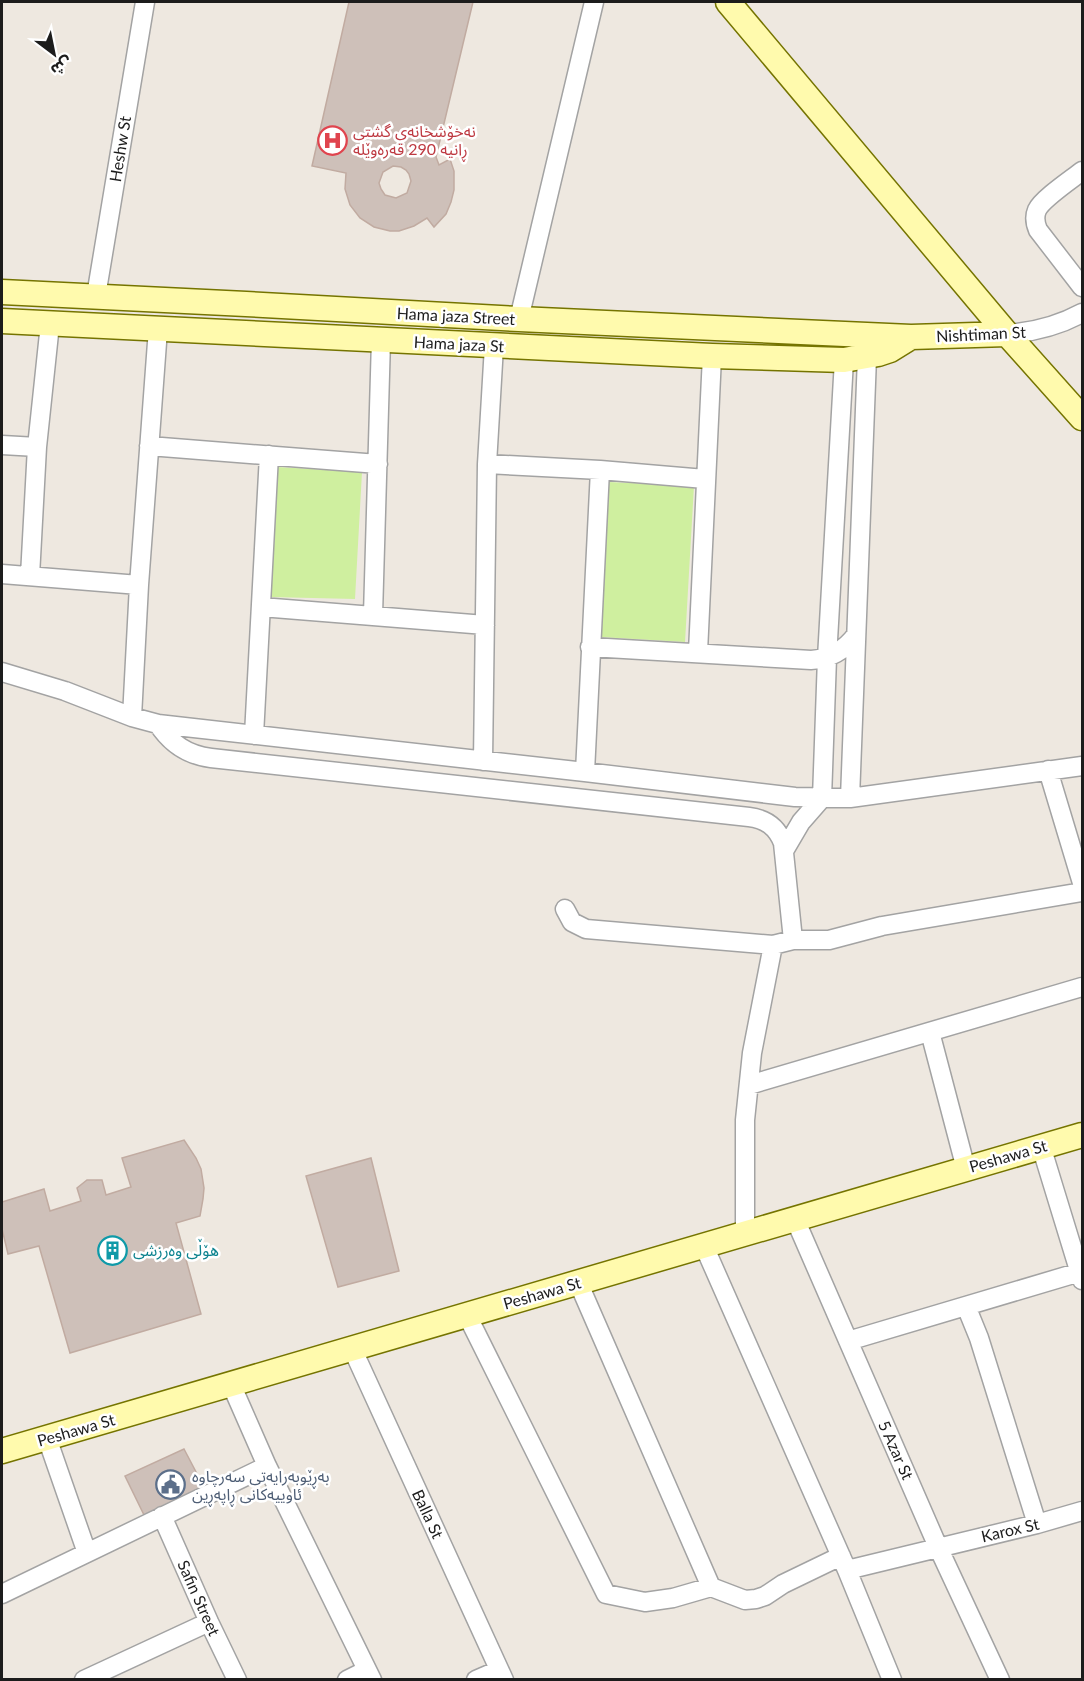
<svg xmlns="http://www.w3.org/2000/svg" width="1084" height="1681" viewBox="0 0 1084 1681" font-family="Lato,'Noto Sans Arabic',sans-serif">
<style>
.grass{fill:#cfef9f}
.building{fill:#cec0b9;stroke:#c1aba1;stroke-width:1.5;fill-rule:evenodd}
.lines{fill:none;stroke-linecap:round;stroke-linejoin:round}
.street-casing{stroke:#a3a3a3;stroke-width:21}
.secondary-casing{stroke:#757400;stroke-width:27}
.street{stroke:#fff;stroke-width:18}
.secondary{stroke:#fffaad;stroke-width:24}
.labels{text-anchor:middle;stroke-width:5;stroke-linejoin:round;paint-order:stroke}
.health-label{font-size:16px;fill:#be3a42;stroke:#fff;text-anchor:start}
.street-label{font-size:16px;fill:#1c1c1c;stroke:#fff}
.culture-label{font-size:16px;fill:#0d838f;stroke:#fff;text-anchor:start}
.service-label{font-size:16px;fill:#4e5e75;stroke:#fff;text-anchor:start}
</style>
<rect width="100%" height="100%" fill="#eee8e0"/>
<!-- grass -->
<path class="grass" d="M277,467L362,472L355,599L270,597Z
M608,482L694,486L685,642L600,637Z"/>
<!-- building -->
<path class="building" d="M349,2H473L436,157L439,165L450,159L454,171V190L451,202L446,214L434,227L427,218L414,226L399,231H390L374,227L360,218L350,205L345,189L346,173L312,166ZM393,166L401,167L406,170L409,174L411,181L407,193L396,198L385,195L381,189L379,183L383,172Z
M184,1140L196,1158L201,1169L204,1188L203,1199L200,1216L176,1223L201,1314L70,1353L39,1246L8,1254L2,1229V1202L44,1189L50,1211L81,1201L77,1188L87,1180H102L106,1195L131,1187L122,1158Z
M371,1158L399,1271L338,1287L306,1176Z
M184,1449L206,1491L146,1519L125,1476Z"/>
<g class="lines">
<defs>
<path id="street" d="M1082,171C1072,179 1042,199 1037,210C1034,217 1035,223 1038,230L1082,287
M96,296L145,2
M519,319L594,2
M1007,334C1035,332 1058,326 1082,313
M2,445L37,447
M149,446L378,464
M487,464L600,470L705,479
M2,574L139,585
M30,576L37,447L50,324
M261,607L485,625
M373,615L381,340
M590,647L811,660C830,659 844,651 856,635
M698,652L712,356
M2,672L65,691L132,717L158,724L585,772L795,797L850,798L1082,766
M132,717L139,585L158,329
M158,724C171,744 187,755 211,758L749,817C766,819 777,827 783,843L793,940
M254,735L269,455
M483,761L487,464L494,346
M1048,770L1082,883
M585,772L600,470
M850,798L867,357
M784,851L801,822L822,798L827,658L844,360
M565,909L572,922L586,929L773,945L793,940H829L882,926L1082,892
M930,1032L966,1169
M749,1085L1082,987
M1041,1146L1082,1280
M795,1219L938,1547L1000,1680
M745,1233V1120L752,1053L773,945
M704,1246L847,1570L892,1680
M578,1282L711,1587
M966,1306L979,1338L1037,1524
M467,1315L606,1594L645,1602L673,1598L711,1587L745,1600L756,1599L765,1596L783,1584L841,1556
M848,1341L1080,1272
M352,1348L504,1680
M231,1384L267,1466L372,1680
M47,1438L87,1553
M162,1516L209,1622L237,1680
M847,1570L1037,1524L1082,1511
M2,1594L267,1466
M84,1680L209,1622
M347,1680L367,1670
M476,1680L499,1670"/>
<path id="secondary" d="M728,2L1007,334L1082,418
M2,292L246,304L519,319L911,337L1007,334
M2,321L712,356L844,360L878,354L890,350L911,337
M2,1451L1082,1135"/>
</defs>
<!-- street casing -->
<use href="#street" class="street-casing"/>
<!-- secondary casing -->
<use href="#secondary" class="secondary-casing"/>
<!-- street -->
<use href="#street" class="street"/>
<!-- secondary -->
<use href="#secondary" class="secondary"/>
</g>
<!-- icons -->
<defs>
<symbol id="hospital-ring" viewBox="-11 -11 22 22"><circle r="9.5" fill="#fff" stroke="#e0444e" stroke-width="1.5"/><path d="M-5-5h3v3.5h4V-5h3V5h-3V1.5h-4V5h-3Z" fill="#e0444e"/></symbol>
<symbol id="building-ring" viewBox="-11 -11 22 22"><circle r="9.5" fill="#fff" stroke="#0f9aa8" stroke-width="1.5"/><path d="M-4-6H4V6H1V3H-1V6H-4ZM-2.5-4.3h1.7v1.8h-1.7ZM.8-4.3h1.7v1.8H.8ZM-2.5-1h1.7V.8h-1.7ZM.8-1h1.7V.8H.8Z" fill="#0f9aa8"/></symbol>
<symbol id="civic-ring" viewBox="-11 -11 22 22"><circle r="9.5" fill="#fff" stroke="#5c6f8a" stroke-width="1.5"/><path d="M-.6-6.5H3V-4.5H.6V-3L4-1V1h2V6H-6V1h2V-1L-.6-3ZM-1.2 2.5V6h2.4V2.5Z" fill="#5c6f8a"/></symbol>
</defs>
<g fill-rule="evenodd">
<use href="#hospital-ring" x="316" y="124" width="33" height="33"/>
<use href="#building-ring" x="96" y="1234" width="33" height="33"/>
<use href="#civic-ring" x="154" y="1468" width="33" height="33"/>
</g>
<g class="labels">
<!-- health labels -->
<g class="health-label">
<text x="353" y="137">نەخۆشخانەی گشتی<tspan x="353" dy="18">ڕانیە 290 قەرەوێلە</tspan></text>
</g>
<!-- street labels -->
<g class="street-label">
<text transform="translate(120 149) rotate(-81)" y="6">Heshw St</text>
<text transform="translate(456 316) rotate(3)" y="6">Hama jaza Street</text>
<text transform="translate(981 334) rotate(-3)" y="6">Nishtiman St</text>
<text transform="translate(459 344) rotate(3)" y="6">Hama jaza St</text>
<text transform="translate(1008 1156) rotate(-16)" y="6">Peshawa St</text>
<text transform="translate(542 1293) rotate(-16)" y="6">Peshawa St</text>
<text transform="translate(76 1430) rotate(-16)" y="6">Peshawa St</text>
<text transform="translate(896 1450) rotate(66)" y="6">5 Azar St</text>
<text transform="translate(428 1514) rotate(65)" y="6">Balla St</text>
<text transform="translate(1010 1530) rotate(-13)" y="6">Karox St</text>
<text transform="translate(199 1598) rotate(66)" y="6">Safin Street</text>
</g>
<!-- culture labels -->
<g class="culture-label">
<text x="133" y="1256">هۆڵی وەرزشی</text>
</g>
<!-- service labels -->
<g class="service-label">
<text x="192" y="1482">بەڕێوبەرایەتی سەرچاوە<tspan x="192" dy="18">ئاوییەکانی ڕاپەڕین</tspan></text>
</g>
</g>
<!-- border -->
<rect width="1084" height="1681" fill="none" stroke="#1c1c1c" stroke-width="6"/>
<!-- north arrow -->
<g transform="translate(54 54) rotate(148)" stroke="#ffffff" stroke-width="4.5" paint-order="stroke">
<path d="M0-4.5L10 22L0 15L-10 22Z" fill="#1c1c1c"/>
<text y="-9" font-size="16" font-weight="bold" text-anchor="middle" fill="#1c1c1c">ش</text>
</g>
</svg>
